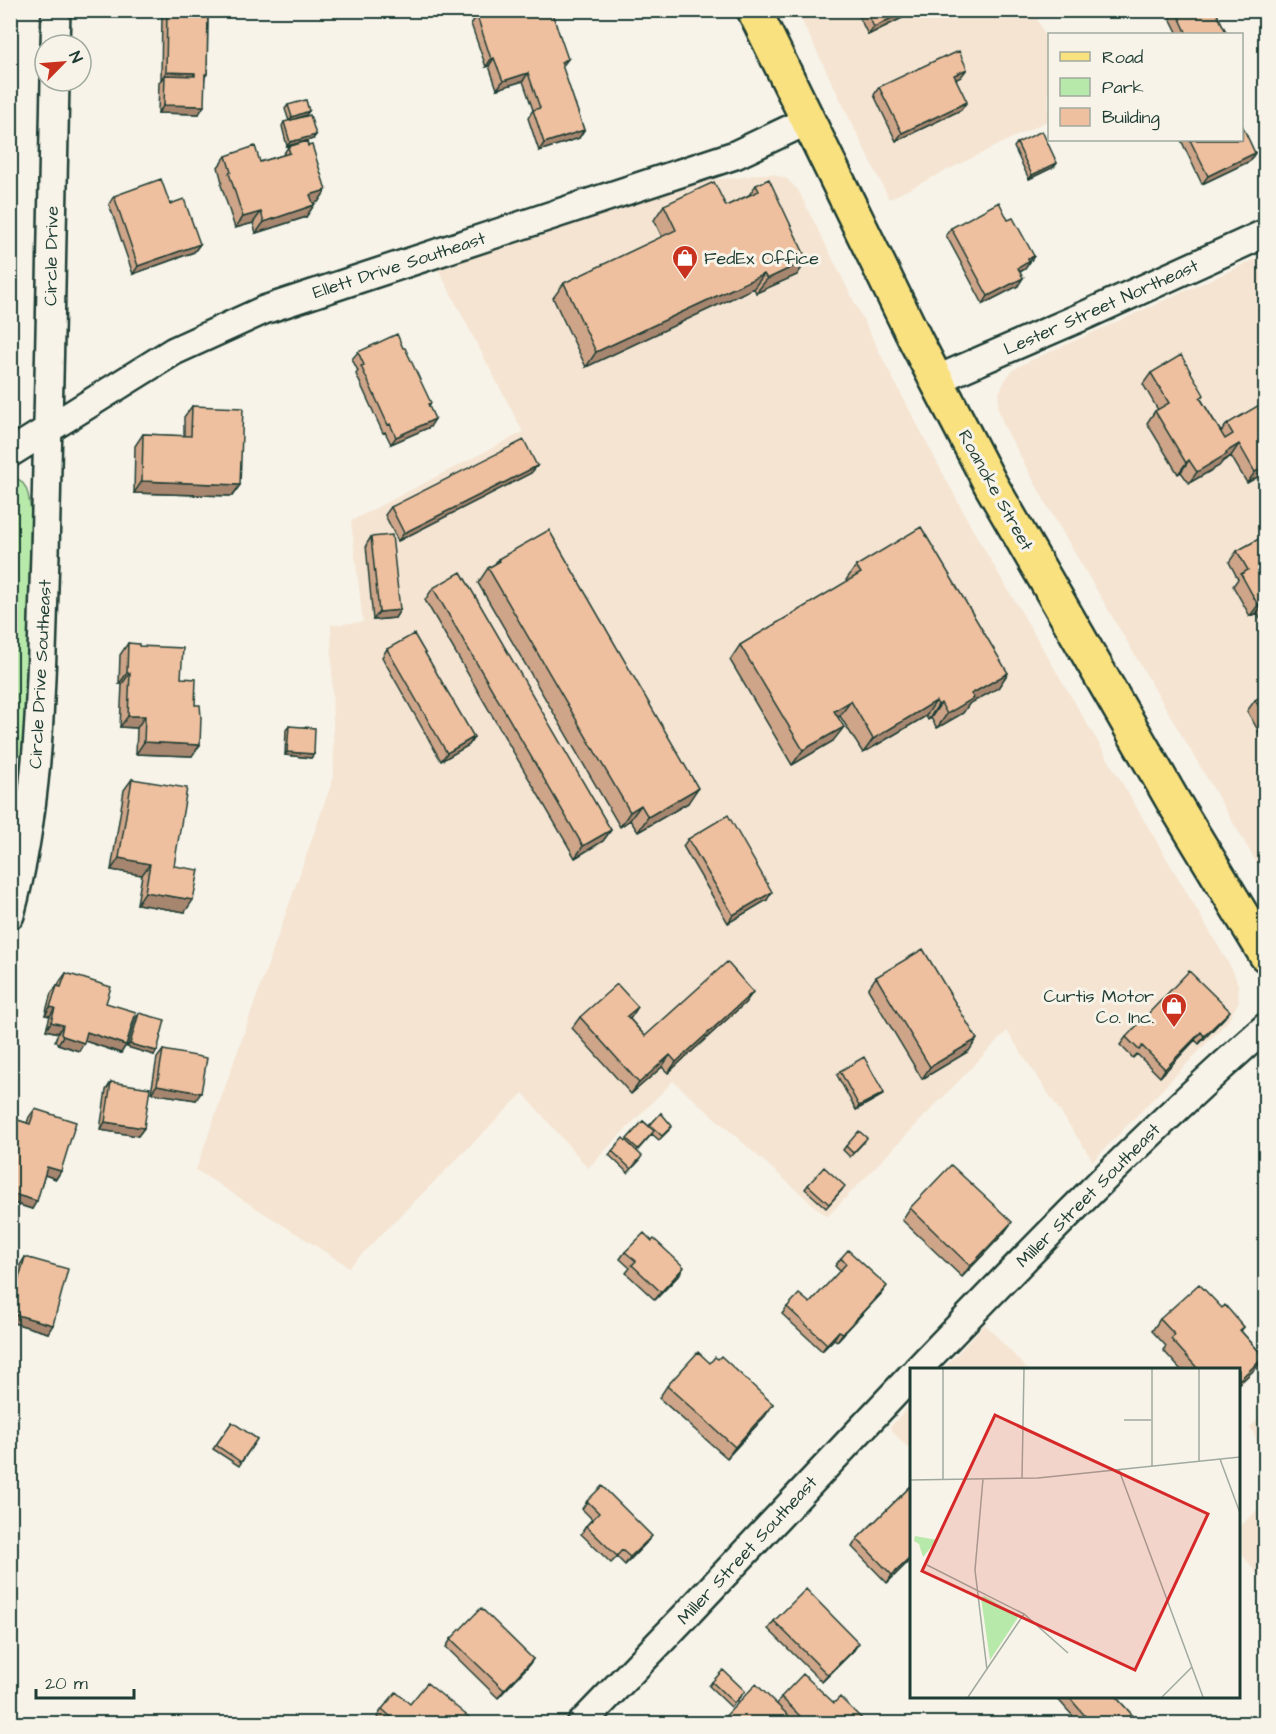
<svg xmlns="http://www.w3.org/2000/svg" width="1276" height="1734" viewBox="0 0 1276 1734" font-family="'Architects Daughter',sans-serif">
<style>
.built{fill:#f5e4d2}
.green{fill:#b7eaaa;stroke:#6b946f;stroke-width:1.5}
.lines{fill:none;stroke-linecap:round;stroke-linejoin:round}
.minor-casing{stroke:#1f3d34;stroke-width:32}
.primary-casing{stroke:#1f3d34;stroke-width:38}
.minor{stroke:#f7f3e8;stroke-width:27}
.primary{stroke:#fae180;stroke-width:33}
.wall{fill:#cea589;stroke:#1f3d34;stroke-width:1.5}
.shaded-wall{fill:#a7866f;stroke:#1f3d34;stroke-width:1.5}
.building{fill:#efc09f;stroke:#1f3d34;stroke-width:1.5}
.labels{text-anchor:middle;stroke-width:6;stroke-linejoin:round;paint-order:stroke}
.street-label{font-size:18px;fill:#1f3d34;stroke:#f7f3e8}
.poi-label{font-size:18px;fill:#1f3d34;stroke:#f7f3e8;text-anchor:start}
.inset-road{fill:none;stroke:#a1aaa0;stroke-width:1.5}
.view{fill:#d62828;fill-opacity:0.15;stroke:#d62828;stroke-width:3}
.inset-edge{fill:none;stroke:#1f3d34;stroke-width:3}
</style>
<rect width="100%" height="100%" fill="#f7f3e8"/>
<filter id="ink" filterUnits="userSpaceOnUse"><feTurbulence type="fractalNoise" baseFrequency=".0167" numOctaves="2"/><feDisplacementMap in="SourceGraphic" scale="12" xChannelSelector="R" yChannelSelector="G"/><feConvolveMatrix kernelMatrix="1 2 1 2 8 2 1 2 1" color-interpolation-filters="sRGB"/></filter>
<g filter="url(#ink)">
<!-- built -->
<path class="built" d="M797,11H1034L1049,46V120L889,199Z
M759,174H773L787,179L798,190L891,375L974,532L1233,971L1238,984L1239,1001L1228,1021L1093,1161L1007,1031L827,1217L673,1081L588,1168L523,1093L349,1267L196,1170L334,776L331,625L363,622L351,521L523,432L437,267L704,180L737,178Z
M1265,255V877L1049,509L1003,424L998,408L999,393L1005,380L1013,370L1023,364Z
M985,1324L1027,1369H943Z
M911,1404V1451L893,1432L890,1427Z
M1265,1412V1455L1250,1427Z
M1265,1503V1584L1238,1549L1239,1527Z"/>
<!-- green -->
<path class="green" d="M11,476C28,480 29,497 31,513L25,749L23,772L11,787Z"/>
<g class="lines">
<defs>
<path id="minor" d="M55,45L56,11
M936,380L1088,314L1266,233
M10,453L174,351L264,310L735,155L807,121
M10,915C42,797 41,675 45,554C49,396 52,239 55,81
M917,1370C1030,1252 1143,1135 1266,1027
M581,1724L689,1612L912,1375"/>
<path id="primary" d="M754,10L916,341L991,485L1173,801L1266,955"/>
</defs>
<!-- minor casing -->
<use href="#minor" class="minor-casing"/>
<!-- primary casing -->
<use href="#primary" class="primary-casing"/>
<!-- minor -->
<use href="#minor" class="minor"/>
<!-- primary -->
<use href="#primary" class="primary"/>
</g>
<!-- wall -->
<path class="wall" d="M165,10H208L207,74L205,77L199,114L158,113L159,82L161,80L162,15Z
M856,10H918L868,35Z
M1166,10H1215L1227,34H1178Z
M477,16L562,67L584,130L579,138L539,151L528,118L533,110L523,81L497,89L489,66L486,67L471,24Z
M961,77L956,79L961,110L896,141L874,95L879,87Z
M288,105L306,115L289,121L285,109Z
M284,122L313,139L287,146L282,126Z
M1181,140H1242L1250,161L1202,184Z
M1017,143L1057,163L1054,167L1029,179L1014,147Z
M288,147L326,190L318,202L313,203L314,205L306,217L256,233L253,223L235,228L221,185L222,182L218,167L226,156L260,162L283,155Z
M756,185L807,260L797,275L756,293L754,288L586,367L553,298L564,283L662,237L654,220L664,205L726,206L749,195Z
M114,196L170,204L200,244L194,252L133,274L109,204Z
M951,228L1034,256L1025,269L1020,272L1018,286L983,304L946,235Z
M358,352L431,403L429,406L430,427L391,444L385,432L383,433L356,374L358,371L352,359Z
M1151,373L1201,399L1221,432L1227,424L1266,472L1247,483L1231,456L1223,461L1219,466L1189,483L1181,472L1178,474L1147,423L1155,411L1158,410L1143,384Z
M192,406L240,485L232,496L134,493L135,446L143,434L184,436V417Z
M537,466L531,473L398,541L385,515L391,507Z
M1266,535V627L1257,613L1250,616L1233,586L1238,579L1229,562L1237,551Z
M371,537L400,610L395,618L373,620L366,545Z
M498,559L688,803L638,832L630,820L620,827L478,583L488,568L495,564Z
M856,566L1008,673L998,688L969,704L963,713L937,728L931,718L928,720L926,716L863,753L840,716L838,717L833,741L792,765L730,660L740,645L847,582L846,580Z
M433,588L611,830L603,841L575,858L425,600Z
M128,643L139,646L181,678L195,705L192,756L136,754L137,728L120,727L122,684H119L120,655Z
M387,649L474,737L469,745L441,761L382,657Z
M1266,694V744L1247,711L1255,700Z
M289,726L314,754L311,758L285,755L286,730Z
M132,779L174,866L185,912L137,904L142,875L111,870L124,790Z
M688,839L767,900L728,923L683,846Z
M66,973L106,1003L126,1045L121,1053L85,1041L79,1051L58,1044L55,1041L58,1033L46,1030L50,1016L45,1015L51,993L57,986H58L60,981Z
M876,977L969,1051L922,1079L868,989Z
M753,992L745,1003L668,1073L662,1067L631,1094L572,1028L580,1017L630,1019L645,1036Z
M139,1013L154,1055L127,1047L136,1017Z
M1224,1018L1199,1044L1195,1040L1160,1077L1137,1054L1133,1058L1120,1045L1126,1037Z
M163,1050L196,1100L151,1093L157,1058Z
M840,1071L881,1096L856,1110L837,1075Z
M111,1082L144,1128L138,1136L100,1130L106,1090Z
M35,1109L61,1171L56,1179L45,1175L32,1209L10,1202V1125L15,1119L27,1123L29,1117Z
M661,1113L669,1130L659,1140L652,1134L637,1151L640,1160L628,1173L609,1155L612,1151L626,1141L643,1121L649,1126Z
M864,1142L850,1157L843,1150L846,1146Z
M808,1185L842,1190L826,1208L805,1189Z
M910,1208L1004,1233L962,1277L902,1220Z
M625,1252L679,1275L655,1300L626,1273L630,1268L620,1259Z
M25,1257L48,1333L10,1322V1298L20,1265Z
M841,1258L881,1294L837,1341L834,1339L822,1351L782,1314L787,1307L810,1303L840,1271L835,1266Z
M1222,1308L1244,1327L1241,1331L1264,1357L1256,1368L1239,1384V1370H1181L1163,1350L1166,1346L1152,1331L1160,1319Z
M710,1363L773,1404L765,1416L727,1458L659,1398L667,1386Z
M232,1422L257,1439L239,1466L213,1449Z
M912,1485V1558L887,1583L852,1547L857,1539Z
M587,1501L646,1543L625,1565L617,1557L611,1563L581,1534L586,1526L592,1519L582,1509Z
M774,1621L854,1650L822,1682L768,1629Z
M451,1639L533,1659L528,1666L498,1698L446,1647Z
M712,1682L742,1695L731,1707L709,1686Z
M1055,1696H1115L1136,1719L1133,1724H1080Z
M781,1697L834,1703L867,1724H795L792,1721L790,1724L777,1704Z
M410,1704L470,1718L467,1724H384L377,1717L382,1709Z"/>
<!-- shaded-wall -->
<path class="shaded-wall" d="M413,10H422L421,12L406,15L408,11Z
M907,10H918L868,35L874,27Z
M494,58L489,66L486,67L491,59Z
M568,59L562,67L561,62Z
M967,69L961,77L949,83L954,75Z
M166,72L195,73L189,81L165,75L161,80Z
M528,73L523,81L497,89L503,81Z
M967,102L961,110L896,141L902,133Z
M164,105L204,106L199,114L158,113Z
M309,111L306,115L289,121L292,117Z
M584,130L579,138L539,151L544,143Z
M316,135L313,139L287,146L290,142Z
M1255,153L1250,161L1202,184L1208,176Z
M1057,163L1054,167L1029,179L1032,175Z
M326,190L318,202L302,207L310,195Z
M314,205L306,217L256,233L264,222Z
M261,212L253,223L235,228L243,217Z
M200,244L194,252L133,274L138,266Z
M1034,256L1025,269L1012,276L1018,268L1028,259Z
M807,260L797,275L756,293L767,279Z
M764,274L754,288L586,367L596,352Z
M1023,278L1018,286L983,304L988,296Z
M435,419L430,427L391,444L396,437Z
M1239,444L1231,456L1223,461L1219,466L1189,483L1197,472L1226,452Z
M1189,460L1181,472L1178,474L1186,463Z
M537,466L531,473L398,541L404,533Z
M1266,466V472L1247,483L1255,472Z
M142,481L240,485L232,496L134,493Z
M1265,601L1257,613L1250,616L1258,605Z
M400,610L395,618L373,620L379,612Z
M127,673H130L122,684H119Z
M1008,673L998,688L969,704L963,713L937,728L947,714L971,694Z
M851,701L840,716L824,726L834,711Z
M936,701L926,716L863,753L873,739Z
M941,703L931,718L928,720L938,705Z
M128,716H145L137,728L120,727Z
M844,727L833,741L792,765L803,750Z
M474,737L469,745L441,761L447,753Z
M144,742L200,745L192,756L136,754Z
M287,752L314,754L311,758L285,755Z
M698,788L688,803L638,832L648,817Z
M641,805L630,820L620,827L630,812Z
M611,830L603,841L575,858L583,846Z
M119,858L150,864L142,875L111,870Z
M145,892L193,900L185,912L137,904Z
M772,892L767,900L728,923L733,915Z
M753,992L745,1003L668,1073L676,1062Z
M50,1007L55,1008L50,1016L45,1015Z
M638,1007L630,1019L627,1016Z
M1230,1011L1224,1018L1199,1044L1204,1036Z
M51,1022L63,1025L58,1033L46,1030Z
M87,1032L126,1045L121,1053L82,1040Z
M1201,1032L1195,1040L1160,1077L1165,1069Z
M63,1036L84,1043L79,1051L58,1044Z
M977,1039L969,1051L922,1079L930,1067Z
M130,1044L157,1051L154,1055L127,1047Z
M670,1055L662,1067L631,1094L639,1083Z
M157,1085L201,1093L196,1100L151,1093Z
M884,1093L881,1096L856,1110L859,1106Z
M105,1122L144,1128L138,1136L100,1130Z
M47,1167L61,1171L56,1179L42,1174Z
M10,1193L37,1201L32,1209L10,1202Z
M1012,1222L1004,1233L962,1277L970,1266Z
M684,1267L679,1275L655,1300L661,1292Z
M887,1286L881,1294L837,1341L843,1333Z
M10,1313L53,1325L48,1333L10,1322Z
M839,1331L834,1339L822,1351L827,1344Z
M1264,1357L1256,1368L1239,1384V1380Z
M773,1404L765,1416L727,1458L735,1447Z
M652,1536L646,1543L625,1565L630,1557Z
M912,1556V1558L887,1583L892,1575Z
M859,1643L854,1650L822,1682L828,1675Z
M533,1659L528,1666L498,1698L504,1690Z"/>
<!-- building -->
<path class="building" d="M167,10H208L207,74H205L204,106L164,105L165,75L195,76V73L166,72Z
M493,10H551L568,59L561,62L584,130L544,143L533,110L540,108L528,73L503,81L494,58L491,59L477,16Z
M866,10H907L874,27Z
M1176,10H1215L1227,34H1187Z
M959,51L967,69L954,75L967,102L902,133L879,87L945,56L946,57Z
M306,100L309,111L292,117L288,105Z
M310,115L316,135L290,142L284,122Z
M1242,125L1255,153L1208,176L1190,140H1242Z
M1042,131L1057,163L1032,175L1017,143Z
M307,141L308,146L312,145L326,190L310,195L314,205L264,222L261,212L243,217L229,173L231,172L226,156L255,146L260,162L290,153L288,147Z
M161,179L170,204L184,199L200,244L138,266L114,196Z
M769,179L807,260L767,279L764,274L596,352L564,283L676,230L664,205L714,182L726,206L759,191L756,185Z
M999,202L1008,220L1013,218L1034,256L1028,259L1030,261L1018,268L1023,278L988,296L951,228Z
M397,334L403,348H405L431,403L428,404L435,419L396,437L390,424L388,425L361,366L364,365L358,352Z
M1181,355L1204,395L1200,398L1225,439L1233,434L1227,424L1266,401V466L1255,472L1239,444L1226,452L1227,454L1197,472L1189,460L1186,463L1155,411L1169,403L1151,373Z
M192,406L243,408L240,485L142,481L143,434L191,436Z
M524,440L537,466L404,533L391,507Z
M921,527L1008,673L971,694L974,698L947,714L941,703L938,705L936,701L873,739L851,701L834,711L844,727L803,750L740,645L861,573L856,566Z
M549,530L698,788L648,817L641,805L630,812L488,568L500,561L498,559Z
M392,535L400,610L379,612L371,537Z
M1266,535V602L1258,605L1241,574L1248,570L1237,551Z
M461,572L611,830L583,846L433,588Z
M414,634L474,737L447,753L387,649Z
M128,643L139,644V646L183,648L181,678L196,679L195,705H200L201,717L200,745L144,742L145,716H128L130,673H127Z
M1266,694V718L1255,700Z
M289,726L315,728L314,754L287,752Z
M132,779L187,788L174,866L199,870L193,900L145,892L150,864L119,858Z
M728,815L772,892L733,915L688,839Z
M923,949L977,1039L930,1067L876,977Z
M727,962L753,992L676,1062L670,1055L639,1083L580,1017L617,984L638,1007L627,1016L645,1036Z
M1189,971L1230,1011L1204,1036L1201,1032L1165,1069L1142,1046L1139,1050L1126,1037Z
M66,973L111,987L106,1003L136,1012L126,1045L87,1032L84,1043L63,1036L61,1034L63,1025L51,1022L55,1008L50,1007L57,986L61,987Z
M139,1013L165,1020L157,1051L130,1044Z
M163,1050L207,1058L201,1093L157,1085Z
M864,1057L884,1093L859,1106L840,1071Z
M111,1082L150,1088L144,1128L105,1122Z
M35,1109L76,1122L61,1171L47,1167L37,1201L10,1193V1133L15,1119L30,1124Z
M661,1113L672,1126L662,1136L650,1125Z
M643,1121L654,1131L638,1149L627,1139Z
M859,1131L867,1138L853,1153L846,1146Z
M623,1138L642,1156L631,1169L612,1151Z
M951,1165L1012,1222L970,1266L910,1208Z
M824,1167L845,1186L829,1204L808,1185Z
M644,1233L652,1241L654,1239L684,1267L661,1292L632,1265L636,1261L625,1252Z
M848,1250L887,1286L843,1333L839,1331L827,1344L787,1307L799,1294L810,1303L846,1264L841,1258Z
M25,1257L68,1269L53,1325L10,1313V1310Z
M1199,1284L1222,1308L1225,1305L1244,1327L1240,1330L1264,1357L1239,1380V1370H1199L1171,1339L1175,1335L1160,1319Z
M698,1352L710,1363L715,1357L718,1359L721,1356L773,1404L735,1447L667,1386Z
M232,1422L257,1439L241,1462L216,1445Z
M912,1485V1556L892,1575L857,1539Z
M602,1486L652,1536L630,1557L622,1550L617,1556L586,1526L599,1513L587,1501Z
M806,1589L859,1643L828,1675L774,1621Z
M481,1608L533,1659L504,1690L451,1639Z
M723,1670L745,1691L734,1703L712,1682Z
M803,1674L834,1703L840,1697L867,1724H808L781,1697Z
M427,1683L470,1718L465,1724H413L411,1722L409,1724H399L382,1709L396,1692L410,1704Z
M756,1684L793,1720L789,1724H718Z
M1068,1696H1115L1136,1719L1131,1724H1092Z"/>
</g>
<!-- icons -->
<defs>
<symbol id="shop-pin" viewBox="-11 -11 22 30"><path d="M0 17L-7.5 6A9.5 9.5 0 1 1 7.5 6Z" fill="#c8321e" stroke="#f7f3e8"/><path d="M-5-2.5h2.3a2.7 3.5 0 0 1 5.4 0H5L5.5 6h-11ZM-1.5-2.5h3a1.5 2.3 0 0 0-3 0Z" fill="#fff"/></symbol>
</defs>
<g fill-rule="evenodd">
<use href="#shop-pin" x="670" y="243" width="30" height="40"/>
<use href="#shop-pin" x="1159" y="991" width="30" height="40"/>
</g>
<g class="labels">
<!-- street labels -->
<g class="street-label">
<text transform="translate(51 256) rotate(-89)" y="6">Circle Drive</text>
<text transform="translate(399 265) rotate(-18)" y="6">Ellett Drive Southeast</text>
<text transform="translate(1101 307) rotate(-24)" y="6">Lester Street Northeast</text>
<text transform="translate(996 490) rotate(61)" y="6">Roanoke Street</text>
<text transform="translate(40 674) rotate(-87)" y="6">Circle Drive Southeast</text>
<text transform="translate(1088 1195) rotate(-45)" y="6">Miller Street Southeast</text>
<text transform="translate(747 1550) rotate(-47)" y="6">Miller Street Southeast</text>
</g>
<!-- poi labels -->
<g class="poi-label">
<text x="704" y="264">FedEx Office</text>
<text x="1154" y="1002" text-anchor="end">Curtis Motor<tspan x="1154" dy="21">Co. Inc.</tspan></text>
</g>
</g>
<!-- overview -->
<g transform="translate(910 1368)">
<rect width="330" height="330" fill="#f7f3e8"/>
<path d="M5,168L27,172L13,189L9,176L4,173ZM74,228L109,248L80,292L71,230Z" fill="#b7eaaa"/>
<path class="inset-road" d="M289,1V94M214,52H241M310,91L330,145M242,99V1M209,102L293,329M112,110L114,1M73,111L65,202L77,302M0,112L128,110L330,89M33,112V1M17,197L114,246L158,285M58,329L114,246M252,329L282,299"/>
<path class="view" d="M85,47L298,146L225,302L12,203Z"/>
<rect width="330" height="330" class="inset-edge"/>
</g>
<!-- margin -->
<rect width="1276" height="1734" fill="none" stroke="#f7f3e8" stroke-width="36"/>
<rect x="18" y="18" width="1240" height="1698" fill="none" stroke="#1f3d34" stroke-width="2" filter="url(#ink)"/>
<!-- legend -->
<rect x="1048" y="33" width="195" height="108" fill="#f7f3e8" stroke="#a1aaa0" stroke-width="1.5"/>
<rect x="1060" y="52" width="30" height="9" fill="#fae180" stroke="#a1aaa0" stroke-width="1.5"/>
<text x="1102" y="63" font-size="18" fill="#1f3d34">Road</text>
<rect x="1060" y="78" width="30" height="18" fill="#b7eaaa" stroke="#a1aaa0" stroke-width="1.5"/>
<text x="1102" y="93" font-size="18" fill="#1f3d34">Park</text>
<rect x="1060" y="108" width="30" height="18" fill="#efc09f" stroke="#a1aaa0" stroke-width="1.5"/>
<text x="1102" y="123" font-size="18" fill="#1f3d34">Building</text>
<!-- north arrow -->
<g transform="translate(63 63) rotate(65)"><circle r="28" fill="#f7f3e8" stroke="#a1aaa0" stroke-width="1.5"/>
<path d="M0-4.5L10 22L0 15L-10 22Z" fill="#c8321e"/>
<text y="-9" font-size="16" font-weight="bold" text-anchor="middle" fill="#1f3d34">N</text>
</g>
<!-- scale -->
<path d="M36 1689v9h98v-9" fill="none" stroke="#1f3d34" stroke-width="3"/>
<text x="45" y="1689" font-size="18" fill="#1f3d34" stroke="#f7f3e8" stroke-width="4.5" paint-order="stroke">20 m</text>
</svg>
